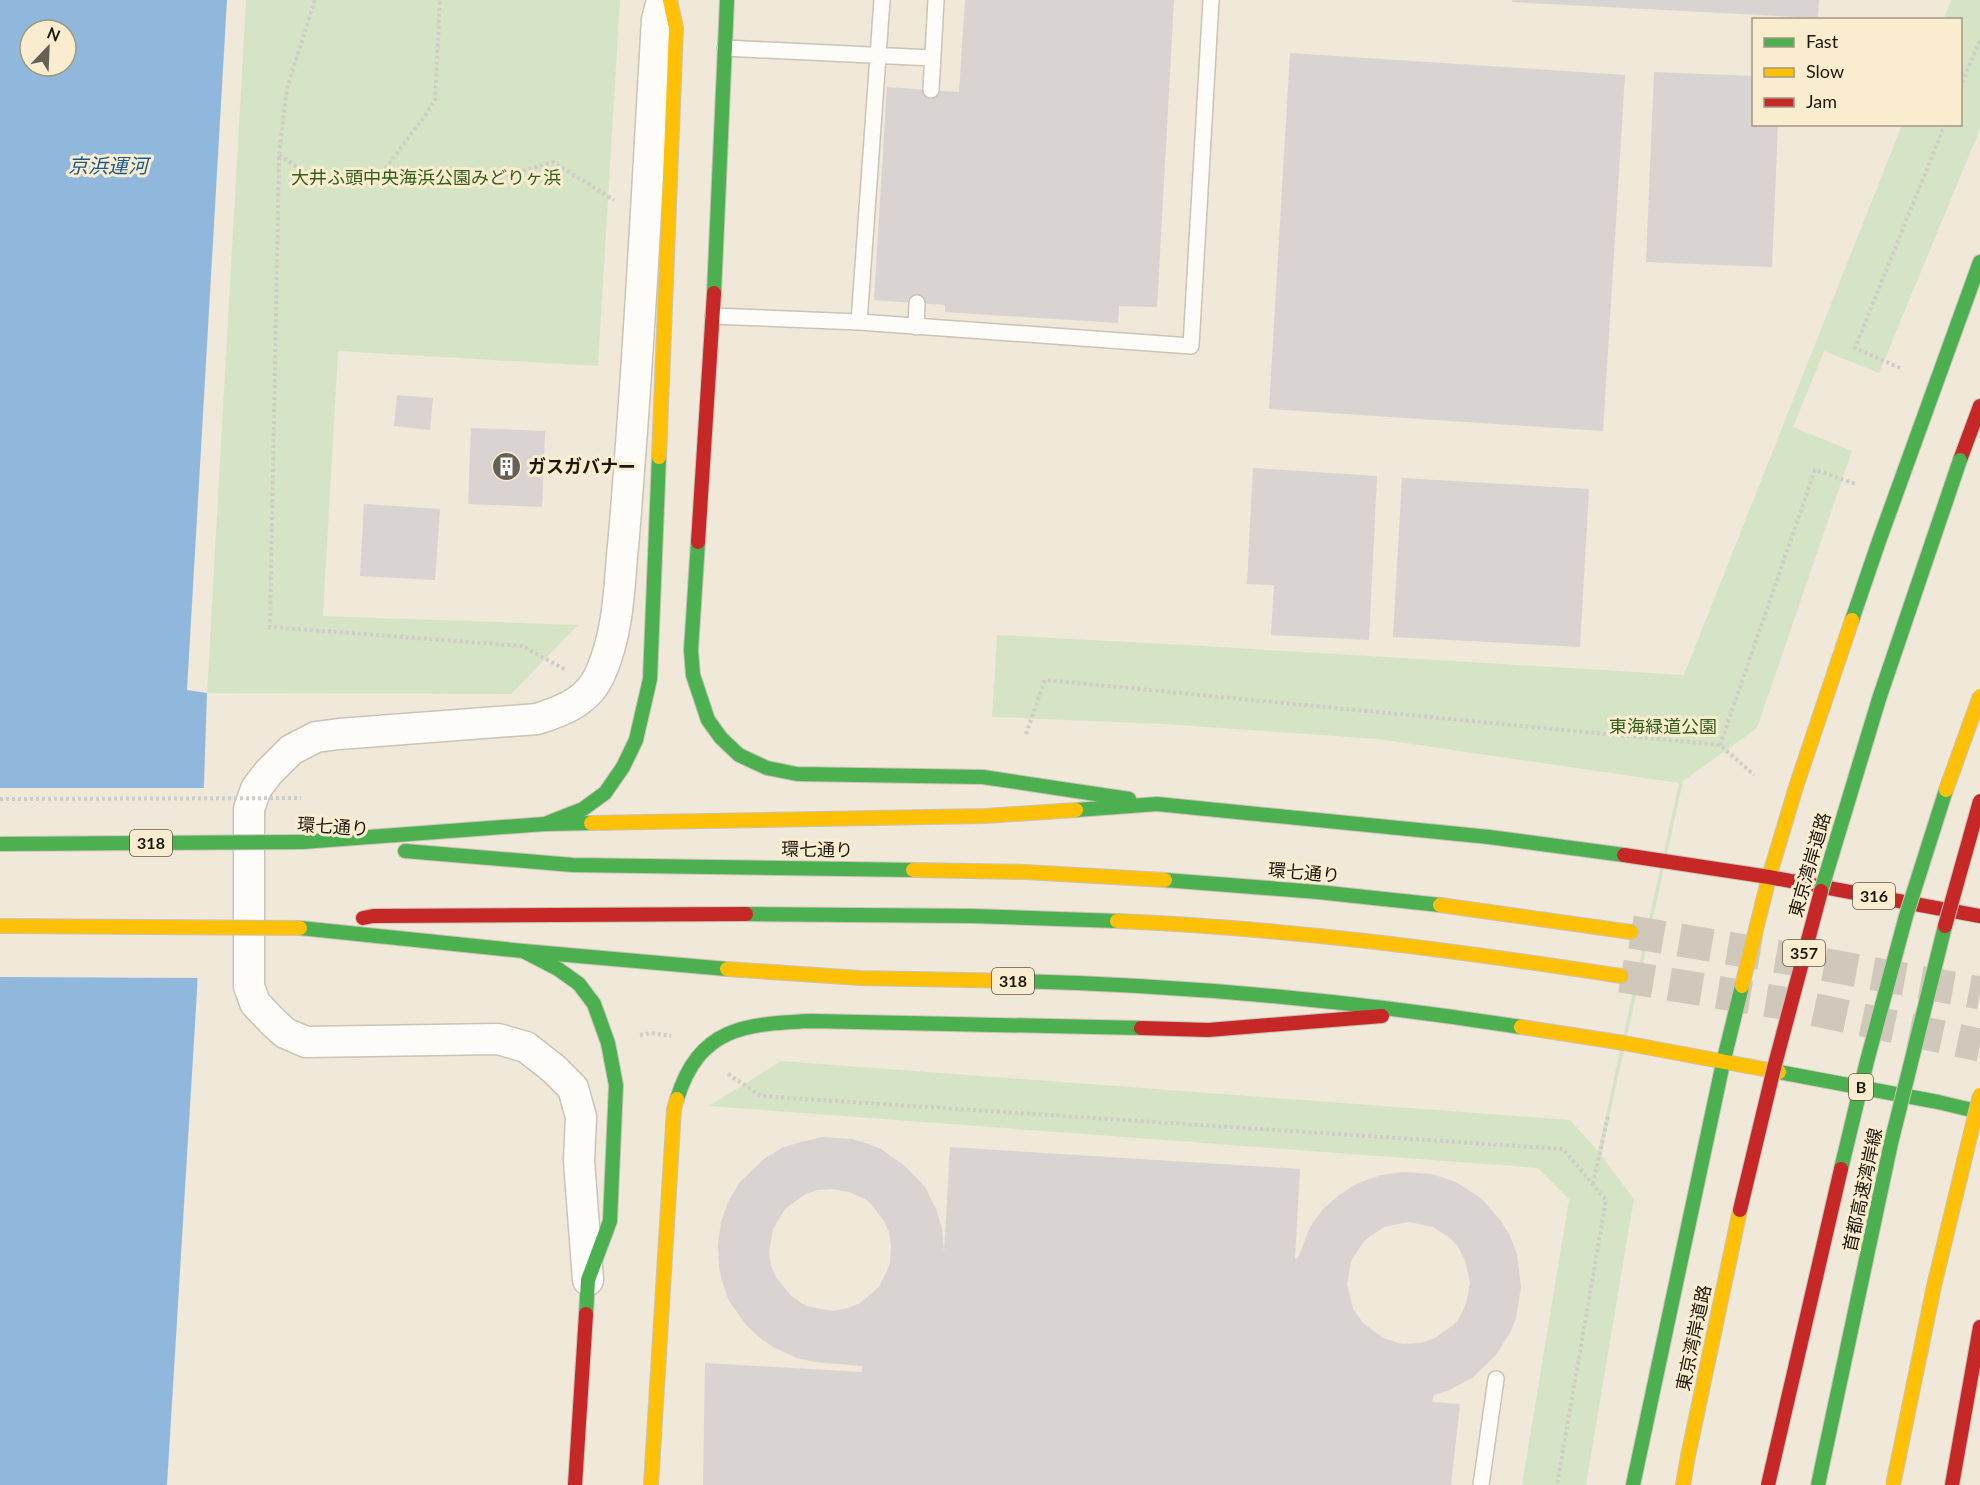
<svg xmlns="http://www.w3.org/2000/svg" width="1980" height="1485" viewBox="0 0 1980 1485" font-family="Lato,'Noto Sans JP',sans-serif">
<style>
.green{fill:#d6e4c6}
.water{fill:#90b8dc;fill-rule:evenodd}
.pier{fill:#f0e8d9}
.building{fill:#d9d3d1;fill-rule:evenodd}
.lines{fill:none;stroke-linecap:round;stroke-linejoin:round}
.primary-tunnel{stroke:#d0c9bb;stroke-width:33;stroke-dasharray:33 16;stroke-linecap:butt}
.lane-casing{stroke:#cac3b7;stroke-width:18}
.street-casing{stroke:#cac3b7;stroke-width:33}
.fast-casing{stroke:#cac3b7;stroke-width:16}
.slow-casing{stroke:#cac3b7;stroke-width:16}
.jam-casing{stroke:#cac3b7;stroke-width:16}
.path{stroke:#cfcdc9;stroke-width:4;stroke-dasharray:3 3;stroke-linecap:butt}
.lane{stroke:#fdfcf9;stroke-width:15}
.street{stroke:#fdfcf9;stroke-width:30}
.fast{stroke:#4caf50;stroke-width:14}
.slow{stroke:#ffc107;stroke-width:14}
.jam{stroke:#c62828;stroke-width:14}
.fast-bridge-casing{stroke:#cac3b7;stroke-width:16;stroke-linecap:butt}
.slow-bridge-casing{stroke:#cac3b7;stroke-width:16;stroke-linecap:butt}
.jam-bridge-casing{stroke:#cac3b7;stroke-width:16;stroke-linecap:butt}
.path-bridge{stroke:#cfcdc9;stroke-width:4;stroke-dasharray:3 3;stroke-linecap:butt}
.fast-bridge{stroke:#4caf50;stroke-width:14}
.slow-bridge{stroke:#ffc107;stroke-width:14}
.jam-bridge{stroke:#c62828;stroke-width:14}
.labels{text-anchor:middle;stroke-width:6;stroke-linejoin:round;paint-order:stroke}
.shield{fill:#faeccf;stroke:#5f5848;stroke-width:1.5}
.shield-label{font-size:16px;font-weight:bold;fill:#1d180e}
.park-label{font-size:18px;fill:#315f1c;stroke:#faeccf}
.poi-label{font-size:18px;font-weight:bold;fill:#1d180e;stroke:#faeccf;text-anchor:start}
.street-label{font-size:18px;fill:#1d180e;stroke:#faeccf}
.water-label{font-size:20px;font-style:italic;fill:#185990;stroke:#faeccf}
</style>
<rect width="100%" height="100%" fill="#f0e8d9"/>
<!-- green -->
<path class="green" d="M246,0H620L598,366L338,351L323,616L578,625L511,694L207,693Z
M1951,0H1980V129L1879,373L1824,351L1793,427L1852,451L1757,728L1683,781L1601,1155L1634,1199L1586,1485H1522L1569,1199L1538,1168L709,1106L781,1061L1570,1120L1598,1151L1679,783L1378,739L1163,724L992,717L997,635L1186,645L1684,675L1902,125L1960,124V20L1944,19Z"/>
<!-- water -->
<path class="water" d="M0,0H227L187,690L207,693L197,991L167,1485H0ZM30,30H66V66H30Z"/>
<!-- pier -->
<path class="pier" d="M0,788H207L201,978L0,977Z"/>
<!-- building -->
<path class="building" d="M965,0H1174L1157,307L1119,306L1118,323L945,312V305L874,300L887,87L959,92Z
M1512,0H1819L1818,18L1512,2Z
M1290,53L1625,75L1603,431L1269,409Z
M1654,72L1754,76V124H1778L1772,267L1646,262Z
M397,395L433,398L430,430L394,426Z
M471,428L545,431L542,507L468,504Z
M1253,468L1377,476L1369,640L1271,635L1274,585L1247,584Z
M1402,478L1589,489L1580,647L1393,637Z
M364,504L440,509L435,580L360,576Z
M822,1137L852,1139L866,1143L881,1149L905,1166L925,1187L936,1209L942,1228L944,1253L950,1147L1300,1169L1295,1259L1298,1258L1310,1227L1323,1209L1339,1195L1358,1183L1381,1175L1402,1172L1432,1174L1456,1182L1482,1199L1501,1221L1510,1236L1517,1254L1521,1287L1516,1318L1511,1331L1496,1355L1472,1378L1449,1390L1434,1395L1432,1402L1460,1404L1451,1485H703L705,1363L862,1372V1366L815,1362L797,1358L773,1347L758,1336L747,1326L729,1301L722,1281L719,1267L718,1244L721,1222L728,1202L740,1182L764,1159L782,1148L797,1143ZM832,1189L849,1192L865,1199L871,1204L884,1221L889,1232L891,1245L890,1264L879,1287L860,1303L848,1308L833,1311L806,1306L791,1296L776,1277L771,1266L769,1252L773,1229L785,1209L804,1195L817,1190ZM1409,1222L1433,1227L1450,1238L1457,1245L1465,1260L1470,1283L1466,1304L1458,1320L1452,1326L1435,1338L1421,1343L1402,1344L1383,1338L1363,1323L1353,1309L1347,1284L1351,1261L1365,1240L1384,1227Z"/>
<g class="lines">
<!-- primary-tunnel -->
<path class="primary-tunnel" d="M1631,932L1799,960L1980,993
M1621,976L1788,1004L1980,1045"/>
<defs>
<path id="lane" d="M725,48L932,58
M931,90L936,0
M713,316L859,322L1191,346L1211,0
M859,322L882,0
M916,327L917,303
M1481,1485L1496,1379"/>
<path id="street" d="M588,1280L579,1161L581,1117L573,1088L554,1069L526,1047L498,1039L306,1042L285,1033L273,1022L255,1003L249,986V809L256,789L268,773L291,750L316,737L339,734L537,719C565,710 589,701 601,672C617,635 619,596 622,556C625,528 627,499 629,470C641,320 648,170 657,20L662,0"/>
<path id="fast" d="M714,293L727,0
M698,542L691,650L693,675L708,720L721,738L739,755L767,768L797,774L983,777L1129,799
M1852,620L1879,541L1980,262
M1076,810L1157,804L1489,837L1624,855
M545,824L583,809L605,793L623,767L636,740L650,679L659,457
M302,842L545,824L591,823
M405,851L573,865L913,870
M1165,880L1318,892L1440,905
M746,914L972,916L1117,921
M300,928L523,951L727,969
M523,951L558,969L579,984L594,1004L608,1043L616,1085L610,1221L588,1280L586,1314
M1016,981C1185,985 1354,1001 1521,1027
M1779,1072L1938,1102L1980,1112
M677,1099C699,1027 745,1024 811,1021L1141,1028
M1633,1485L1723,1063L1742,986"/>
<path id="slow" d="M659,457L676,28L670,0
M591,823L985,816L1076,810
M913,870L1025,872L1165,880
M1440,905L1631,932
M1117,921C1286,928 1453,950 1621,976
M727,969L860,978L1016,981
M1742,986L1769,877L1796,787L1852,620
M1521,1027L1624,1043L1779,1072
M651,1485L674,1109L677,1099
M1683,1485L1688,1456"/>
<path id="jam" d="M1960,460L1980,406
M698,542L714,293
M1624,855L1769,877L1980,916
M363,918L373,916L746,914
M1141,1028L1208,1030L1382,1016
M575,1485L586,1314
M1952,1485L1980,1327"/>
</defs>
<!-- lane casing -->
<use href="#lane" class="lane-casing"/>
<!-- street casing -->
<use href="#street" class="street-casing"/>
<!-- fast casing -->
<use href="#fast" class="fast-casing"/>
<!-- slow casing -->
<use href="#slow" class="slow-casing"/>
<!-- jam casing -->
<use href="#jam" class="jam-casing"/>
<!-- path -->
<path class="path" d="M315,0L287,88L279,155L270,627L522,646L566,670
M1960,88L1980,40
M279,155L314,178L490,180L553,162L614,200
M378,178L424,117L435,100L440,0
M1900,368L1855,348L1945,124
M1026,734L1045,680L1720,745L1754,775
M1720,745L1815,470L1856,484
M640,1035L651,1033L671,1036
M728,1074L761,1096L1563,1149L1606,1200L1557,1485
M1593,1184L1608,1116"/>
<!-- lane -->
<use href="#lane" class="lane"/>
<!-- street -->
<use href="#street" class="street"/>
<!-- fast -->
<use href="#fast" class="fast"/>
<!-- slow -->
<use href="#slow" class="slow"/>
<!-- jam -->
<use href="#jam" class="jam"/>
<defs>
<path id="fast-bridge" d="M0,844L302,842
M1821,891L1879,699L1960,460
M1841,1169L1867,1061L1906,916L1946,790
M1818,1485L1891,1143L1945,926"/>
<path id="slow-bridge" d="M1946,790L1980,696
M0,926L300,928
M1688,1456L1740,1210
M1893,1485L1934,1286L1980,1095"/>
<path id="jam-bridge" d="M1945,926L1980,801
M1740,1210L1774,1068L1821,891
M1768,1485L1841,1169"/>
</defs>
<!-- fast-bridge casing -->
<use href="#fast-bridge" class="fast-bridge-casing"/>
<!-- slow-bridge casing -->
<use href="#slow-bridge" class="slow-bridge-casing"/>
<!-- jam-bridge casing -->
<use href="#jam-bridge" class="jam-bridge-casing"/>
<!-- path-bridge -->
<path class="path-bridge" d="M0,799L301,798"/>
<!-- fast-bridge -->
<use href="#fast-bridge" class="fast-bridge"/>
<!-- slow-bridge -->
<use href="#slow-bridge" class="slow-bridge"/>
<!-- jam-bridge -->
<use href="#jam-bridge" class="jam-bridge"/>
</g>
<!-- icons -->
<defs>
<symbol id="building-disc" viewBox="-11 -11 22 22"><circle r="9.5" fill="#676155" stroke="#faeccf"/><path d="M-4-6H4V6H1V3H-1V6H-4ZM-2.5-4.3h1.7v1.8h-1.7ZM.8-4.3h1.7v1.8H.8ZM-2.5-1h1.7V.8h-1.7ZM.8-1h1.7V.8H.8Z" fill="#fff"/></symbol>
</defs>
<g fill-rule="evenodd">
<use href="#building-disc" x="490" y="450" width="33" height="33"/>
</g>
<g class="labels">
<!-- shield labels -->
<g class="shield">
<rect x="130" y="830" width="42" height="26" rx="4.5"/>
<rect x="1853" y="883" width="42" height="26" rx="4.5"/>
<rect x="1783" y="940" width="42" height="26" rx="4.5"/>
<rect x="992" y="968" width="42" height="26" rx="4.5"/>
<rect x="1849" y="1074" width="24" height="26" rx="4.5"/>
</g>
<g class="shield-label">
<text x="151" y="849">318</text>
<text x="1874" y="902">316</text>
<text x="1804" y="959">357</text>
<text x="1013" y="987">318</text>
<text x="1861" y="1093">B</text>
</g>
<!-- park labels -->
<g class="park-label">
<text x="426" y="184">大井ふ頭中央海浜公園みどりヶ浜</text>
<text x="1663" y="733">東海緑道公園</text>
</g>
<!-- poi labels -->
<g class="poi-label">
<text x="528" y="473">ガスガバナー</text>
</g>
<!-- street labels -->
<g class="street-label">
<text transform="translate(333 827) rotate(4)" y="6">環七通り</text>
<text transform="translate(817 850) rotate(1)" y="6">環七通り</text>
<text transform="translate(1810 865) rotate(-74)" y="6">東京湾岸道路</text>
<text transform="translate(1304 873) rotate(5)" y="6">環七通り</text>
<text transform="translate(1863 1190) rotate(-78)" y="6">首都高速湾岸線</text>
<text transform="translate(1694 1338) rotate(-78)" y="6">東京湾岸道路</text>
</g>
<!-- water labels -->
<g class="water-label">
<text x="108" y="173">京浜運河</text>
</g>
</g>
<!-- legend -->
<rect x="1752" y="18" width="210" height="108" fill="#faeccf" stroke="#a29782" stroke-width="1.5"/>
<rect x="1764" y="38" width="30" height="9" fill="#4caf50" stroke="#a29782" stroke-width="1.5"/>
<text x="1806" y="48" font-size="18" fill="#1d180e">Fast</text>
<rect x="1764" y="68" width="30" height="9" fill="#ffc107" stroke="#a29782" stroke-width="1.5"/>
<text x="1806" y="78" font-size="18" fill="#1d180e">Slow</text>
<rect x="1764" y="98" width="30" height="9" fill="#c62828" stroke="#a29782" stroke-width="1.5"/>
<text x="1806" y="108" font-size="18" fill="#1d180e">Jam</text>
<!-- north arrow -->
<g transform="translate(48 48) rotate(23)"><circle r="28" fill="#faeccf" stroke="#a29782" stroke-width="1.5"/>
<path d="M0-4.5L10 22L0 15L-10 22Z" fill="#676155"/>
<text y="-9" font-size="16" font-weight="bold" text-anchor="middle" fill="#1d180e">N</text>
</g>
</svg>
